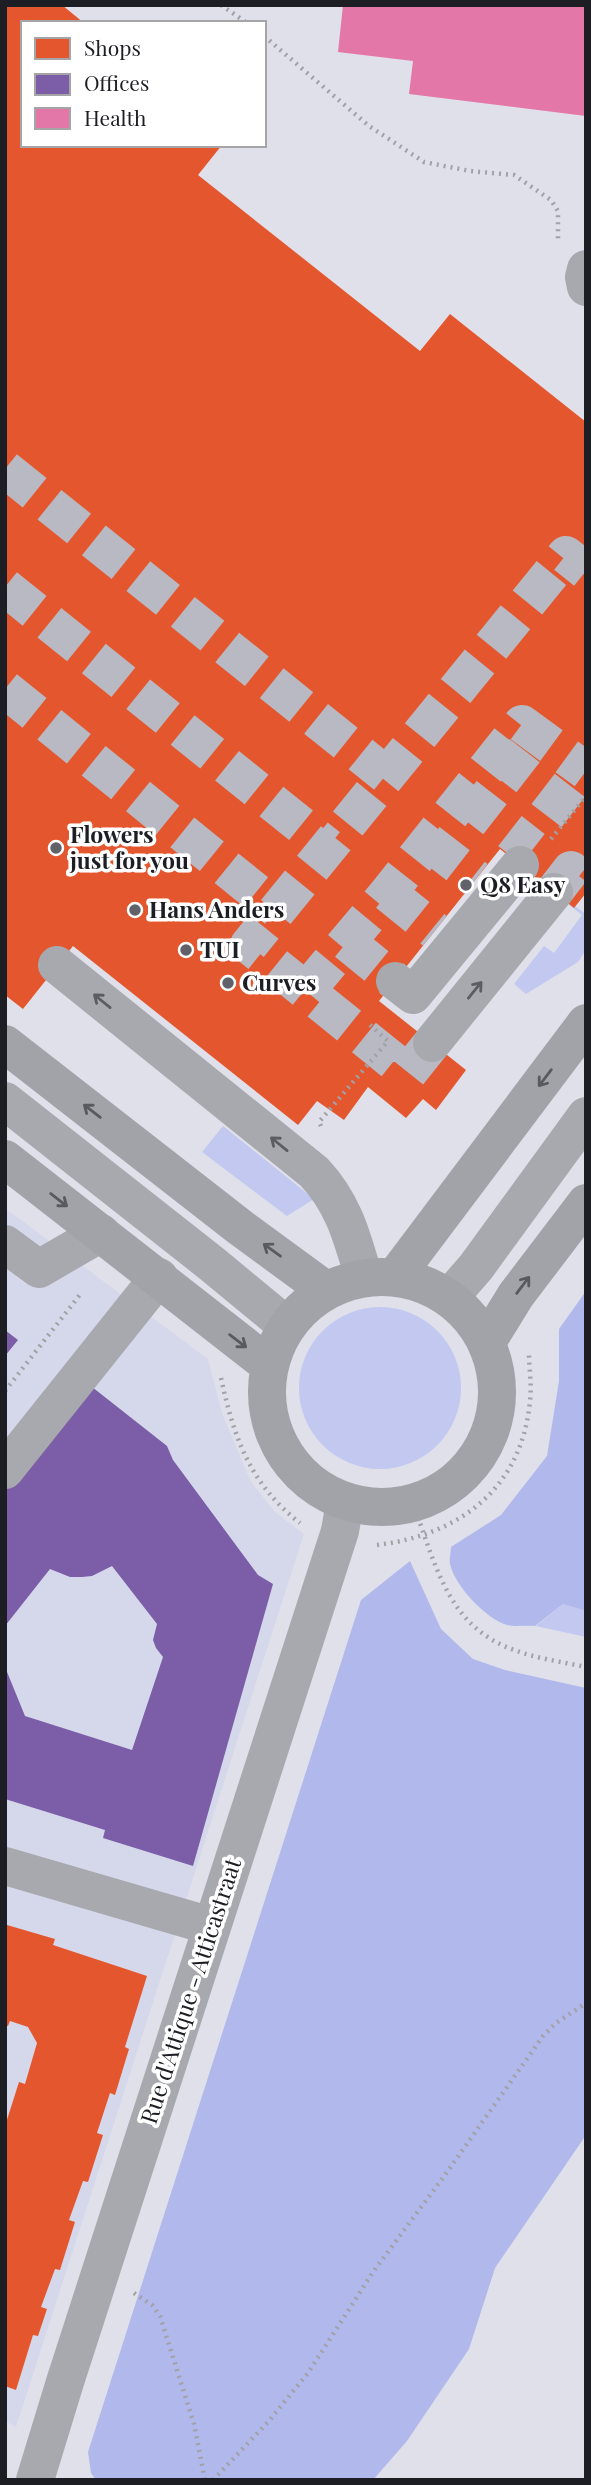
<svg xmlns="http://www.w3.org/2000/svg" width="591" height="2485" viewBox="0 0 591 2485" font-family="'Playfair Display',serif">
<style>
.built{fill:#d5d8ea}
.green{fill:#c2c8f0}
.forest{fill:#b1b8eb}
.shops{fill:#e4572e}
.offices{fill:#7b5ea7}
.health{fill:#e377a8}
.lines{fill:none;stroke-linecap:round;stroke-linejoin:round}
.minor-tunnel{stroke:#b8b9c2;stroke-width:38;stroke-dasharray:38 19;stroke-linecap:butt}
.path{stroke:#a1a1a6;stroke-width:4.5;stroke-dasharray:2 5;stroke-linecap:butt}
.minor{stroke:#a8a9ae;stroke-width:38}
.major{stroke:#a2a3a9;stroke-width:38}
.oneway{stroke:#5c5d62}
.oneway2{stroke:#595a60}
.poi-dot{fill:#616269;stroke:#fff;stroke-width:2.5}
.labels{text-anchor:middle;stroke-width:7;stroke-linejoin:round;paint-order:stroke}
.poi-label{font-size:23px;font-weight:bold;fill:#1d1e24;stroke:#fff;text-anchor:start}
.street-label{font-size:23px;fill:#1d1e24;stroke:#fff}
</style>
<rect width="100%" height="100%" fill="#dfe0ea"/>
<!-- built -->
<path class="built" d="M5,1208L208,1359L222,1413L251,1482L275,1512L304,1534L16,2427L5,2421Z"/>
<!-- green -->
<path class="green" d="M539,881L586,914V950L578,962L526,994L514,984L544,946L554,953L582,915Z
M223,1126L314,1199L287,1216L202,1152Z
M299 1388a81 81 0 1 1 162 0a81 81 0 1 1-162 0Z
M563,1604L586,1611V1637L536,1626Z"/>
<!-- forest -->
<path class="forest" d="M586,1291V1611L563,1604L535,1626C527,1625 515,1627 507,1625C486,1619 455,1586 450,1564C449,1559 451,1552 451,1547L501,1515L547,1456L559,1381V1329Z
M410,1561L441,1629L473,1659L505,1670L586,1688V2135L495,2268L469,2349L407,2441L373,2480H96L91,2473L88,2452L361,1600Z"/>
<!-- shops -->
<path class="shops" d="M5,5H62L84,23H23V145H222L198,175L420,351L450,314L586,422V893L574,908L500,849L379,1001L466,1070L436,1110L423,1099L406,1118L368,1087L344,1120L317,1101L298,1125L73,946L23,1009L5,995Z
M7,1925L55,1939L53,1945L147,1976L125,2047L129,2049L115,2095L110,2093L97,2133L103,2135L88,2182L83,2181L69,2220L75,2222L60,2270L55,2269L41,2307L47,2309L38,2336L33,2335L16,2390L5,2386V2126L19,2082L25,2084L37,2043L28,2027L10,2021L8,2026L5,2025Z"/>
<!-- offices -->
<path class="offices" d="M5,1330L18,1340L5,1356Z
M87,1383L167,1446L173,1460L258,1575L273,1584L193,1866L103,1838L105,1830L5,1799V1667L25,1716L132,1750L163,1657L156,1648L153,1640L157,1624L112,1566L92,1576L82,1577H70L50,1569L5,1626V1490Z"/>
<!-- health -->
<path class="health" d="M343,5H586V116L409,94L413,61L338,52Z"/>
<g class="lines">
<!-- minor-tunnel -->
<path class="minor-tunnel" d="M5,469L386,775
M5,587L328,847
M5,689L277,909
M498,754L586,822
M465,796L533,849
M428,842L476,879
M554,892L571,870L586,882
M388,893L435,931
M347,942L395,981
M306,991L388,893L522,724L586,771
M432,1043L408,1073L249,945L566,555L586,571"/>
<!-- path -->
<path class="path" d="M221,5L247,23
M264,36L369,126L424,162L470,171L514,175L551,200L558,211V241
M551,839L586,796
M321,1126L319,1122L388,1041L369,1024
M221,1378C234,1438 250,1484 300,1523
M5,1391L82,1292
M413,1504C436,1564 447,1628 517,1651C539,1659 563,1662 586,1667
M377,1545C460,1535 522,1488 530,1401C532,1385 529,1369 529,1353
M134,2293L152,2305L160,2316L194,2424L205,2480
M213,2480L268,2422L308,2373L373,2272L445,2175L543,2036L556,2023L586,2003"/>
<!-- minor -->
<path class="minor" d="M586,269L584,277L586,287
M57,965L314,1172C344,1204 352,1237 364,1278
M395,981L413,995L520,865
M432,1043L554,892
M5,1101L212,1264L287,1326
M5,1244L39,1269L101,1233
M449,1298L476,1267L586,1116
M5,1470L159,1277
M5,1866L211,1926
M35,2480L65,2382L340,1531L345,1502"/>
<!-- major -->
<path class="major" d="M5,1044L241,1228L327,1291
M5,1159L269,1365
M267 1392a115 115 0 1 1 230 0a115 115 0 1 1-230 0Z
M395,1277L586,1023
M487,1342L516,1295L586,1203"/>
</g>
<!-- one-way arrows -->
<defs><path id="oneway-shaft" d="M-6 0H5M1.5-3L5.5 0L1.5 3" fill="none" stroke-width="1.6" stroke-linecap="round" stroke-linejoin="round" transform="scale(1.75)"/></defs>
<g class="oneway">
<use href="#oneway-shaft" transform="translate(475 990) rotate(-51)"/>
<use href="#oneway-shaft" transform="translate(102 1001) rotate(-141)"/>
<use href="#oneway-shaft" transform="translate(279 1144) rotate(-141)"/>
</g>
<g class="oneway2">
<use href="#oneway-shaft" transform="translate(545 1078) rotate(127)"/>
<use href="#oneway-shaft" transform="translate(92 1111) rotate(-142)"/>
<use href="#oneway-shaft" transform="translate(59 1200) rotate(38)"/>
<use href="#oneway-shaft" transform="translate(272 1250) rotate(-144)"/>
<use href="#oneway-shaft" transform="translate(523 1285) rotate(-53)"/>
<use href="#oneway-shaft" transform="translate(238 1341) rotate(37)"/>
</g>
<!-- markers -->
<g class="poi-dot">
<circle cx="56" cy="848" r="7"/>
<circle cx="466" cy="885" r="7"/>
<circle cx="135" cy="910" r="7"/>
<circle cx="186" cy="950" r="7"/>
<circle cx="228" cy="983" r="7"/>
</g>
<g class="labels">
<!-- poi labels -->
<g class="poi-label">
<text x="70" y="843">Flowers<tspan x="70" dy="26">just for you</tspan></text>
<text x="480" y="893">Q8 Easy</text>
<text x="149" y="918">Hans Anders</text>
<text x="200" y="958">TUI</text>
<text x="242" y="991">Curves</text>
</g>
<!-- street labels -->
<g class="street-label">
<text transform="translate(191 1991) rotate(-72)" y="8">Rue d'Attique - Atticastraat</text>
</g>
</g>
<!-- border -->
<rect width="591" height="2485" fill="none" stroke="#1d1e24" stroke-width="14"/>
<!-- legend -->
<rect x="21" y="21" width="245" height="126" fill="#ffffff" stroke="#a5a5a7" stroke-width="2"/>
<rect x="35" y="38" width="35" height="21" fill="#e4572e" stroke="#a5a5a7" stroke-width="2"/>
<text x="84" y="56" font-size="21" fill="#1d1e24">Shops</text>
<rect x="35" y="74" width="35" height="21" fill="#7b5ea7" stroke="#a5a5a7" stroke-width="2"/>
<text x="84" y="91" font-size="21" fill="#1d1e24">Offices</text>
<rect x="35" y="108" width="35" height="21" fill="#e377a8" stroke="#a5a5a7" stroke-width="2"/>
<text x="84" y="126" font-size="21" fill="#1d1e24">Health</text>
</svg>
